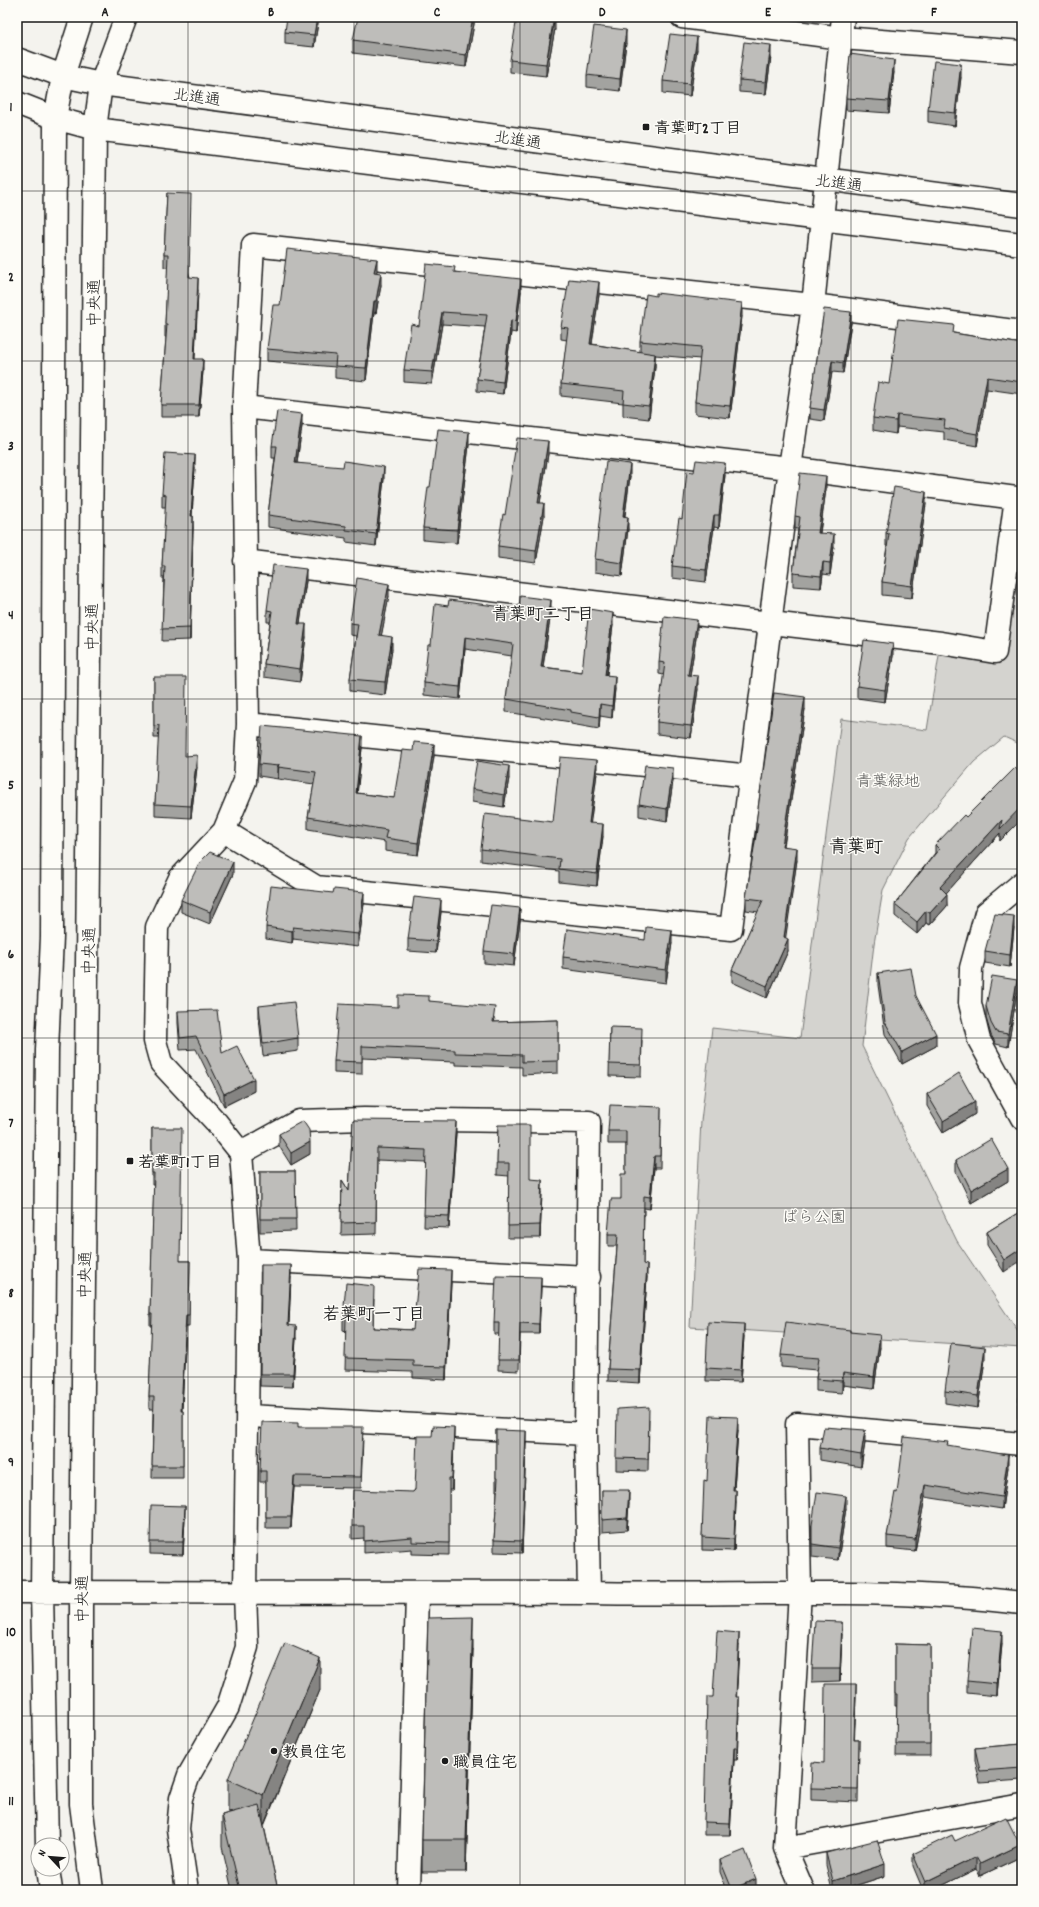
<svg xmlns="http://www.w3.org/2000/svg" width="1039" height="1907" viewBox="0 0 1039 1907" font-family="Dekko,'Klee One',sans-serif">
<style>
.green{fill:#d4d3cf;stroke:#787876}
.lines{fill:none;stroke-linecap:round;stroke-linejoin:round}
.minor-casing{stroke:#1c1c1c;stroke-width:25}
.minor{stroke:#fdfcf7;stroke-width:22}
.wall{fill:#a3a3a0;stroke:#1c1c1c}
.shaded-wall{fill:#858482;stroke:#1c1c1c}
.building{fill:#bebdba;stroke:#1c1c1c}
.grid{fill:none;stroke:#1c1c1c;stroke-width:1;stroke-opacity:0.55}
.poi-dot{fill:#1c1c1c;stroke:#fdfcf7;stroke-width:1.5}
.labels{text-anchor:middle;stroke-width:3;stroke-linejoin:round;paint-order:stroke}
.street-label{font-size:16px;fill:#1c1c1c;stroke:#fdfcf7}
.poi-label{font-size:16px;font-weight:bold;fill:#1c1c1c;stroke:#fdfcf7;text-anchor:start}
.park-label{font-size:16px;fill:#5c5c5b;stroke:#fdfcf7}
.neighbourhood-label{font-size:17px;font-weight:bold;fill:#1c1c1c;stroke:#fdfcf7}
.quarter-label{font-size:18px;font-weight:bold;fill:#1c1c1c;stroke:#fdfcf7}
.neatline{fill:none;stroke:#1c1c1c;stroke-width:1.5}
.grid-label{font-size:13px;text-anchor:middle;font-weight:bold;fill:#1c1c1c}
</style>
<rect width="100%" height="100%" fill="#f4f3ee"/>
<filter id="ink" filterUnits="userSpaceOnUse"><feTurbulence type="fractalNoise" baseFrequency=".025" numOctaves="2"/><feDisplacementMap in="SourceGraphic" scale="8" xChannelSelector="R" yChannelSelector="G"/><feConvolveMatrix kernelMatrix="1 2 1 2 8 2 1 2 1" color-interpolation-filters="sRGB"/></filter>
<g filter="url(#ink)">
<!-- green -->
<path class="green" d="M1022,499V745L1004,737L974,762L909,838L883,890L874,944L862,1046L957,1241L1022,1337V1348L690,1327L701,1121L712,1028L800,1038L841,719L927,730L941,643L995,652Z"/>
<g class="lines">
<defs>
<path id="minor" d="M682,17L842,38L1022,52
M17,59L63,76L101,84L1022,205
M17,103L55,118L95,129L1022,244
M244,407L790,468L1016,498L995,652L941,643L245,561
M248,724L751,776
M224,831L316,887L731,929L790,468L813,305L843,17
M1022,883L986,913L971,968L970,1003L979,1040L1022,1118
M241,1153L299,1121L364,1119L589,1122L586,1434L589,1593
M249,1260L589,1277
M248,1416L586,1434
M17,1592L589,1593C733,1596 879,1586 1022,1603
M47,1845L42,1592L47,1050L52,937L55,118L63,76L82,17
M785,1848L1022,1805
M48,1869L51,1890
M92,1890L81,1804V1592L95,129L101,84L126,17
M187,1890L178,1829L181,1798L189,1775L228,1707L247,1647L245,1593L249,1260L241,1153L217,1123L161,1063L155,1041L157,927L180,878L224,831L245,781L248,724L244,407L253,245L813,305L1022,332
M409,1890L417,1594
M803,1890L785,1848L800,1592L797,1424L1022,1444"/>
</defs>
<!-- minor casing -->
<use href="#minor" class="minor-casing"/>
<!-- minor -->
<use href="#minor" class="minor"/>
</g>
<!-- wall -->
<path class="wall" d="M319,17L314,47L285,44V32Z
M474,17V24L466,67L353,53V40Z
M555,29L546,76L510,72V60Z
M626,43L620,91L587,87V75Z
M697,49L690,96L663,93V81Z
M771,57L766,94L739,92V80Z
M894,72L889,113L846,110V98Z
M961,77L955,126L928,122V110Z
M167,193L190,277L198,290L195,359L203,371L199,417H161V405L166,337H165V324L168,267H164V255Z
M377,271L376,272L381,285L376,313H374L366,381L335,378V367L267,361V349L280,305Z
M455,272L521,291L516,333L511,332L503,394L477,391V379L485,327L442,324L432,384L404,382V370L419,326Z
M599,295L592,344L640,352V341L742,316L730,418L695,414V402L700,359L655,355V367L649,419L623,416V403L561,396V384L567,340L561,339V327Z
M851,323L843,373L832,372L824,421L810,419V408Z
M954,333L1022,344V394L987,389L977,446L944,440V432L897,427L896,434L873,430V418L889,384Z
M1022,413V455L1017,454V442Z
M302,426L297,463L384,479L376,546L346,542V538L268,527V515L275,458H272V446Z
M469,445L457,543L423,540V528L430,487Z
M548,454L540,503L544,516L536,563L498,558V546L505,515Z
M195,467L192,516L193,528L190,640L162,641L164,578H162V566L166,507H162V494Z
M694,472L725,475L719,528L714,527L706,582L672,578V566L682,519Z
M630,476L625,516L628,529L622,576L595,572V559Z
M826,489L820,533L834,546L830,575L823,574L821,588L793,586V573L798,529H795V516Z
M926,504L912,598L882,595V582L887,546H886V533Z
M306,581L300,624L306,637L300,682L264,677V664L270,622H267V610Z
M389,596L381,636L392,649L385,695L350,691V679L356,636L350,635V623Z
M448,606L519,609L551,612L543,667L582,672L613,625L607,675L615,689L612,718L600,716L599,729L571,724V722L506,712V699L512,656L465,649L460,699L424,695V683L431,645Z
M697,632L690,675L698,689L691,738L657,734V722L664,675L659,674V662Z
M893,656L885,702L857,698V686Z
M154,677L185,756L197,767L191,818L155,816V804L159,738H154Z
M805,709L784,846L797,860L785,937L788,951L767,998L732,982V970L758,912L746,910V898L756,835V823Z
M362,748L357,793L394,798L434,756L418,855L385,851V842L308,829V817L314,784L278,779V777V779L259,776V764Z
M1015,768L1000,841V833L946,893L947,906L930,925L926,923L917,934L895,916V904L935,853V845L966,817Z
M597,773L590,823L603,836L597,886L559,882V871L481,861V849L553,822Z
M509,778L504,807L472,802V789Z
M673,781L667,821L639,816V804Z
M233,874L210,924L181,912V900Z
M364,904L358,947L293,939L292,943L266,939V927Z
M441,912L436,953L408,951V939Z
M520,920L514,966L484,963V951Z
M1014,928L1010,967L985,963V951Z
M645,940L672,943L666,983L563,969V957Z
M878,973L916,996L936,1046L902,1064L885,1034L878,985Z
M1017,992L1008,1047L996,1044L991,1035L986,1018V1006Z
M429,1001L495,1019L494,1022L558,1020V1073L522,1075V1067L455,1065V1062L362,1058V1074L334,1073V1061L398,1007Z
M259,1006L298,1038V1051L263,1056L259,1018Z
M178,1011L222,1053L254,1091L224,1106L196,1049L180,1050L178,1023Z
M610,1027L642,1040L641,1077L609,1076Z
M927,1094L975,1114L943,1133L927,1106Z
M661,1107L660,1168H654L650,1209L644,1208L643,1264L647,1277L640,1383L608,1381V1369L617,1246H608V1234L621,1199L626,1174V1144H608V1131Z
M353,1120L456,1133L449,1228L424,1227L426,1162L377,1160L376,1234L341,1235L342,1180L349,1191Z
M498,1125L530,1179L542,1192L540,1238H508L509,1176L497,1175Z
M152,1128L180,1261H190L189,1327H186L182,1411H183V1478H152L153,1409H149V1397L152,1326H150V1314L154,1185H152Z
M279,1134L310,1154L291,1165L279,1146Z
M956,1160L1008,1181L971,1203L956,1172Z
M260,1171H295L296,1231L260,1232Z
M1021,1211L1004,1272L987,1245V1232Z
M261,1265L291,1277L289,1325L296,1338L293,1387L260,1386Z
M451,1283L446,1380L413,1378V1372L345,1370L346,1331L343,1330V1318L374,1299L373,1328L413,1330Z
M541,1287L539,1334H520L519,1371L498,1370L499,1334H494V1323Z
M850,1332L880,1347L874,1389L843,1385L842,1393L816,1391V1379L817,1370L781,1367V1355Z
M744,1336L741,1382L706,1381V1368Z
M985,1359L978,1408L945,1403V1391Z
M1022,1380V1418H1018V1406Z
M649,1419L648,1471L616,1470V1458Z
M298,1427L363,1438L361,1488L294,1487L291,1528H266V1482H260V1471Z
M496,1430L526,1443L522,1553L494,1552V1540L497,1491H496Z
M738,1430L734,1490L736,1502L734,1551L702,1550V1537L707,1481Z
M454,1439L452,1490H449V1555L412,1554V1549L364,1553V1538L352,1539V1526L413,1492Z
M865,1443L861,1467L820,1460V1448Z
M948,1446L1008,1467L1002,1509L925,1497L915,1551L887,1548V1536L897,1493Z
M602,1490L629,1503L627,1530L602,1532Z
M846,1508L838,1560L812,1557V1525Z
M185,1518L183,1555L150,1554V1542Z
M842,1634L840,1681L812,1682V1669Z
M895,1644L930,1645V1756H896L897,1706H895Z
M1002,1644L997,1696L967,1693V1681Z
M739,1645L736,1697L739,1710L737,1760H734L730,1835H704V1822L713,1697Z
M473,1649L466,1872H422V1840Z
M320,1690L264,1826L278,1890H232L222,1847V1815L232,1812L228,1811V1779Z
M856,1696L854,1740H859L858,1802L811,1800V1788L824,1763Z
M1022,1744V1780L980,1783L975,1760V1748Z
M955,1841L1020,1857L980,1876L976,1869L933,1890H923L913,1866V1854Z
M826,1853L885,1876L842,1890H832L826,1865Z
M720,1860L756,1890H727L720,1872Z"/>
<!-- shaded-wall -->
<path class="shaded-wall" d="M317,17H319L314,47V35Z
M473,17H474V24L466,67V55Z
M555,17V29L546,76V64Z
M626,30V43L620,91V79Z
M697,37V49L690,96V84Z
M771,45V57L766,94V82Z
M894,60V72L889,113V101Z
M961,64V77L955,126V113Z
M377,259V271L374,284V272Z
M381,273V285L376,313V301Z
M198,278V290L194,371V359Z
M521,279V291L516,333V321Z
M599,282V295L590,356V344Z
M374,301V313L366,381V368Z
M742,303V316L730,418V406Z
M442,312V324L432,384V372Z
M851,312V323L843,373V363Z
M511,320V332L503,394V382Z
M655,354V367L649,419V406Z
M203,359V371L199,417V405Z
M832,361V372L824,421V410Z
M987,377V389L977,446V434Z
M302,414V426L295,475V463Z
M897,415V427L896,434V421Z
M469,432V445L457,543V530Z
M548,441V454L538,515V503Z
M195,455V467L191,528V516Z
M725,463V475L719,528V515Z
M630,464V476L623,528V516Z
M384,467V479L376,546V534Z
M826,476V489L818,545V533Z
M926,492V504L912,598V586Z
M544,503V516L536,563V551Z
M714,515V527L706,582V570Z
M193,516V528L190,640V628Z
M628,517V529L622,576V563Z
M834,534V546L830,575V563Z
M823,562V574L821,588V576Z
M306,569V581L298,636V624Z
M389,584V596L379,648V635Z
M551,600V612L541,679V667Z
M613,613V625L605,687V675Z
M697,620V632L688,687V675Z
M306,624V637L300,682V669Z
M392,637V649L385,695V682Z
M465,637V649L460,699V687Z
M893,644V656L885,702V690Z
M615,676V689L612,718V706Z
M698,676V689L691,738V726Z
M805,697V709L782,858V846Z
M600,704V716L599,729V717Z
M362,736V748L356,805V793Z
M434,744V756L418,855V843Z
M197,755V767L191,818V806Z
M597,760V773L589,835V823Z
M279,764L278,777V779V766Z
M509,766V778L504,807V795Z
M673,768V781L667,821V809Z
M1022,806V819L1000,841V833L940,900V887L1002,820Z
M603,824V836L597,886V874Z
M797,848V860L784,949V937Z
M233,862V874L210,924V912Z
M364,892V904L358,947V934Z
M947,894V906L930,925V913Z
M441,900V912L436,953V941Z
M520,908V920L514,966V954Z
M926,911V923L917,934V922Z
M1014,916V928L1010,967V955Z
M293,927V939L292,943V931Z
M672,930V943L666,983V970Z
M788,939V951L767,998V986Z
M1017,980V992L1008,1047V1034Z
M936,1034V1046L902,1064V1052Z
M254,1079V1091L224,1106V1094Z
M975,1102V1114L943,1133V1121Z
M456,1121V1133L449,1228V1216Z
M310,1142V1154L291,1165V1153Z
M654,1156V1168L650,1209V1197Z
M1008,1169V1181L971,1203V1190Z
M542,1180V1192L540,1238V1225Z
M1022,1248V1260L1004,1272V1260Z
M291,1265V1277L288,1338V1325Z
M647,1265V1277L640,1383V1370Z
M451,1270V1283L446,1380V1367Z
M541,1277V1287L539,1334V1324Z
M186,1315V1327L181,1423V1411Z
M744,1324V1336L741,1382V1370Z
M296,1326V1338L293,1387V1374Z
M880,1335V1347L874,1389V1377Z
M985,1347V1359L978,1408V1396Z
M843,1373V1385L842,1393V1381Z
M738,1417V1430L733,1502V1490Z
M454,1427V1439L452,1490V1478Z
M865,1430V1443L861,1467V1455Z
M526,1431V1443L522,1553V1541Z
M1008,1455V1467L1002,1509V1497Z
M294,1476V1487L291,1528V1517Z
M925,1485V1497L915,1551V1539Z
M629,1490V1503L627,1530V1518Z
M736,1490V1502L734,1551V1539Z
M846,1496V1508L838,1560V1548Z
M185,1506V1518L183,1555V1542Z
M473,1617V1649L466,1872V1840Z
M842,1622V1634L840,1681V1669Z
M1002,1631V1644L997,1696V1684Z
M739,1633V1645L736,1709V1697Z
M320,1658V1690L263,1827V1795Z
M856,1684V1696L854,1752V1740Z
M739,1697V1710L737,1760V1748Z
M734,1748V1760L730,1835V1823Z
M1020,1845V1857L980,1876V1864Z
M976,1857V1869L933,1890H925V1882Z
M885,1864V1876L842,1890H833V1881Z
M756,1879V1890H732V1889Z"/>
<!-- building -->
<path class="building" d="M287,17H317L314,35L285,32Z
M358,17H473L466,55L353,40Z
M517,17H554L546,64L510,60Z
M594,26L626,30L620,79L587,75Z
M670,34L697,37L690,84L663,81Z
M744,42L771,45L766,82L739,80Z
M850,54L894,60L889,101L846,98Z
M934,61L961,64L955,113L928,110Z
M167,193L191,194L189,277L198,278L194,359H203L199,405H161L167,324H165L168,255H164Z
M287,249L377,259L374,272L381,273L376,301H374L366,368L335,366L336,355L267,349L273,305H280Z
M426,264L455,267L454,272L521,279L516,321L511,320L503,382L477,379L487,315L442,312L432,372L404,370L411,324L419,326Z
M569,279L599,282L590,344L655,354L649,406L623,403L624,391L561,384L568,328L561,327Z
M656,293L742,303L730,406L695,402L701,347L640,341L646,294L656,296Z
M824,309L851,312L843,363L832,361L824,410L810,408Z
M898,319L954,325L953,333L1022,344V382L987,377L977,434L944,428L945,420L897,415L896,421L873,418L878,382L889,384Z
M277,411L302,414L295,463L343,467L344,461L384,467L376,534L346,530V526L268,515L277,446H272Z
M1022,413V443L1017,442Z
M438,429L469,432L457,530L423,528L428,487H430Z
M517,438L548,441L538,503H544L536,551L498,546L503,514L505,515Z
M165,453L195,455L191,516H193L190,628L162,629L165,566H162L166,495L162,494Z
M696,460L725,463L719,515H714L706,570L672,566L679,518L682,519L687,471L694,472Z
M606,461L630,464L623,516L628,517L622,563L595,559Z
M800,473L826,476L818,533L834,534L830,563L823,562L821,576L793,573L800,517L795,516Z
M894,487L926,492L912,586L882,582L889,534L886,533Z
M273,565L306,569L298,624H306L300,669L264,664L272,611L267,610Z
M357,578L389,584L379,635L392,637L385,682L350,679L358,624L350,623Z
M520,596L551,600L541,667L582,672L589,609L613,613L605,675L615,676L612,706L600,704L599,717L571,712V710L506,699L513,644L465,637L460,687L424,683L428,645H431L435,604L448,606L449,600L519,609Z
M664,616L697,620L688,675L698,676L691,726L657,722L665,663L659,662Z
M864,640L893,644L885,690L857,686Z
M154,677H186L185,756L197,755L191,806L155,804L159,725L154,726Z
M774,693L805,697L782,846L797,848L784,937L788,939L767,986L732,970L763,900L746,898L758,823H756Z
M262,726L362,736L356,793L394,798L402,750L413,751L414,742L434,744L418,843L385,838L387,830L308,817L316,772L278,767L279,764L278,766L259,764Z
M560,757L597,760L589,823L603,824L597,874L559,869L560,859L481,849L485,814L553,822Z
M477,761L509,766L504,795L472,789Z
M645,765L673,768L667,809L639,804Z
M1015,768L1020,772L1022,770V806L1000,829L1002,820L940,887L947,894L930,913L926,911L917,922L895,904L939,849L935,845L964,815L966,817Z
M210,852L233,862L210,912L181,900L200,862Z
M271,886L333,893L334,889L364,892L358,934L293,927L292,931L266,927Z
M414,897L441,900L436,941L408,939Z
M491,905L520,908L514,954L484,951Z
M995,914L1014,916L1010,955L985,951Z
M646,927L672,930L666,970L563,957L567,929L645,940Z
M911,968L916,996L936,1034L902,1052L885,1022L878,973Z
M992,976L1017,980L1008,1034L996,1032L991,1023L986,1006Z
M398,995L429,996V1001L495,1007L493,1022L558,1020V1061L522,1062V1055L455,1053V1050L362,1046V1062L334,1061L339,1004L398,1007Z
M294,1002L298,1038L263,1044L259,1006Z
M217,1010L222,1053L237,1046L254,1079L224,1094L196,1036L180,1038L178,1011Z
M610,1027L642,1028L641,1065L609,1064Z
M959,1073L975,1102L943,1121L927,1094Z
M610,1105L661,1107L660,1156H654L650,1197L644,1196L643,1264L647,1265L640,1370L608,1369L618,1234H608L611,1199H621V1174H626V1131H608Z
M353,1120L456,1121L449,1216L424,1215L426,1150L377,1148L376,1222L341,1223L342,1180L349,1191Z
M303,1121L309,1130L310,1142L291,1153L279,1134Z
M498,1125H530V1179L542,1180L540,1225L508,1226L509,1163H497Z
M152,1128H182L180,1261H190L189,1315H186L181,1411H183V1466H152L154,1397H149L152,1314H150L154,1173H152Z
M991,1139L1008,1169L971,1190L956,1160Z
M260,1171H295L296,1219H260Z
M1021,1211L1022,1213V1248L1004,1260L987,1232Z
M261,1265H291L288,1325L296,1326L293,1374H260Z
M419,1269L451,1270L446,1367L413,1366V1360L345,1358L346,1318H343L346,1283L374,1286L373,1328L413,1330Z
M496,1276L541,1277L539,1324L520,1323L519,1360H498L499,1323H494Z
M708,1322L744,1324L741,1370L706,1368Z
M786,1322L850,1330V1332L880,1335L874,1377L843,1373L842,1381L816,1379L819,1358L781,1355Z
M951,1343L985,1347L978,1396L945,1391Z
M1022,1380V1406H1018Z
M649,1407L648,1459L616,1458L617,1409Z
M710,1416L738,1417L733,1490H736L734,1539L702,1537L704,1480L707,1481Z
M262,1422L298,1423V1427H363L361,1477L294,1476L291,1517H266V1471H260Z
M433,1426L454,1427L452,1478H449V1543L412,1542V1537L364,1541V1526H352L353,1490L413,1492L415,1490L417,1436H432Z
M824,1427L865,1430L861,1455L820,1448Z
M496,1430L526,1431L522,1541L494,1540L498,1478H496Z
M904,1437L948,1442L947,1445L1008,1455L1002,1497L925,1485L915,1539L887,1536L895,1492L897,1493Z
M602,1490H629L627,1518L602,1520Z
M817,1492L846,1496L838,1548L812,1544V1525Z
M151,1505L185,1506L183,1542H150Z
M473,1617L466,1840H422L428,1618Z
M815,1621L842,1622L840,1669H812Z
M972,1628L1002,1631L997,1684L967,1681Z
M717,1631L739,1633L736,1697H739L737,1748H734L730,1823L704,1822L707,1697H713Z
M285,1643L320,1658L263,1795L228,1779Z
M895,1644L930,1645V1744H896L897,1694H895Z
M825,1684H856L854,1740H859L858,1789L811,1788L812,1762L824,1763Z
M1022,1744V1768L980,1771L975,1748Z
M259,1805L278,1890H240L222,1815Z
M1006,1817L1020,1845L980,1864L976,1857L925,1882L913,1854L952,1835L955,1841Z
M877,1840L885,1864L833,1881L826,1853Z
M745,1850L756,1879L732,1889L720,1860Z"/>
</g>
<!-- grid -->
<path class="grid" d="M188,17V1890M354,17V1890M520,17V1890M685,17V1890M851,17V1890M17,191H1022M17,361H1022M17,530H1022M17,699H1022M17,869H1022M17,1038H1022M17,1208H1022M17,1377H1022M17,1546H1022M17,1716H1022"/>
<!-- markers -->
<g class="poi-dot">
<rect x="642" y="123" width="8" height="8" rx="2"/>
<rect x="126" y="1157" width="8" height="8" rx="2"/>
<circle cx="274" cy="1751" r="4"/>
<circle cx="445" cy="1761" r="4"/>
</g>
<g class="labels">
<!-- street labels -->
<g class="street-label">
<text transform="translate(197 96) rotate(7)" y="6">北進通</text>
<text transform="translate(518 139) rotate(8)" y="6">北進通</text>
<text transform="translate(839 182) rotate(7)" y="6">北進通</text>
<text transform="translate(93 303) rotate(-90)" y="6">中央通</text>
<text transform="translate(91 627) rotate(-90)" y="6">中央通</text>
<text transform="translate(88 951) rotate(-89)" y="6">中央通</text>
<text transform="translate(84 1275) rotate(-89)" y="6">中央通</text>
<text transform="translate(81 1599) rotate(-90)" y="6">中央通</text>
</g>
<!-- poi labels -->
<g class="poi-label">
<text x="654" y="133">青葉町2丁目</text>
<text x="138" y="1167">若葉町1丁目</text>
<text x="282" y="1757">教員住宅</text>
<text x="453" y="1767">職員住宅</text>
</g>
<!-- park labels -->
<g class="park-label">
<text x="888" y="786">青葉緑地</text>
<text x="814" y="1222">ばら公園</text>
</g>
<!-- neighbourhood labels -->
<g class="neighbourhood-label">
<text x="543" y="619">青葉町二丁目</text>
<text x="374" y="1319">若葉町一丁目</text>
</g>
<!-- quarter labels -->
<g class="quarter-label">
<text x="856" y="852">青葉町</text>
</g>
</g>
<!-- margin -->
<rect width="1039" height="1907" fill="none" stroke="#fdfcf7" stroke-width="44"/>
<!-- north arrow -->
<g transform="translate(50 1857) rotate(296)"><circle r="19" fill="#fdfcf7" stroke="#a3a29f"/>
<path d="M0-3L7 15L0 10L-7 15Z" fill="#1c1c1c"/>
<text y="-6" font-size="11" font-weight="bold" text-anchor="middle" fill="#1c1c1c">N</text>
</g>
<rect x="22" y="22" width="995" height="1863" class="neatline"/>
<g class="grid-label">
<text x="105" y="16">A</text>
<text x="271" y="16">B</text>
<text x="437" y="16">C</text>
<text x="602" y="16">D</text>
<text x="768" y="16">E</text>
<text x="934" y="16">F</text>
<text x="11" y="111">1</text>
<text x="11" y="281">2</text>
<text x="11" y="450">3</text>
<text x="11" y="619">4</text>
<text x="11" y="789">5</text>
<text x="11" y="958">6</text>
<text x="11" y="1127">7</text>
<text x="11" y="1297">8</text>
<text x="11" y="1466">9</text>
<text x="11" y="1636">10</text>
<text x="11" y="1805">11</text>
</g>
</svg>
